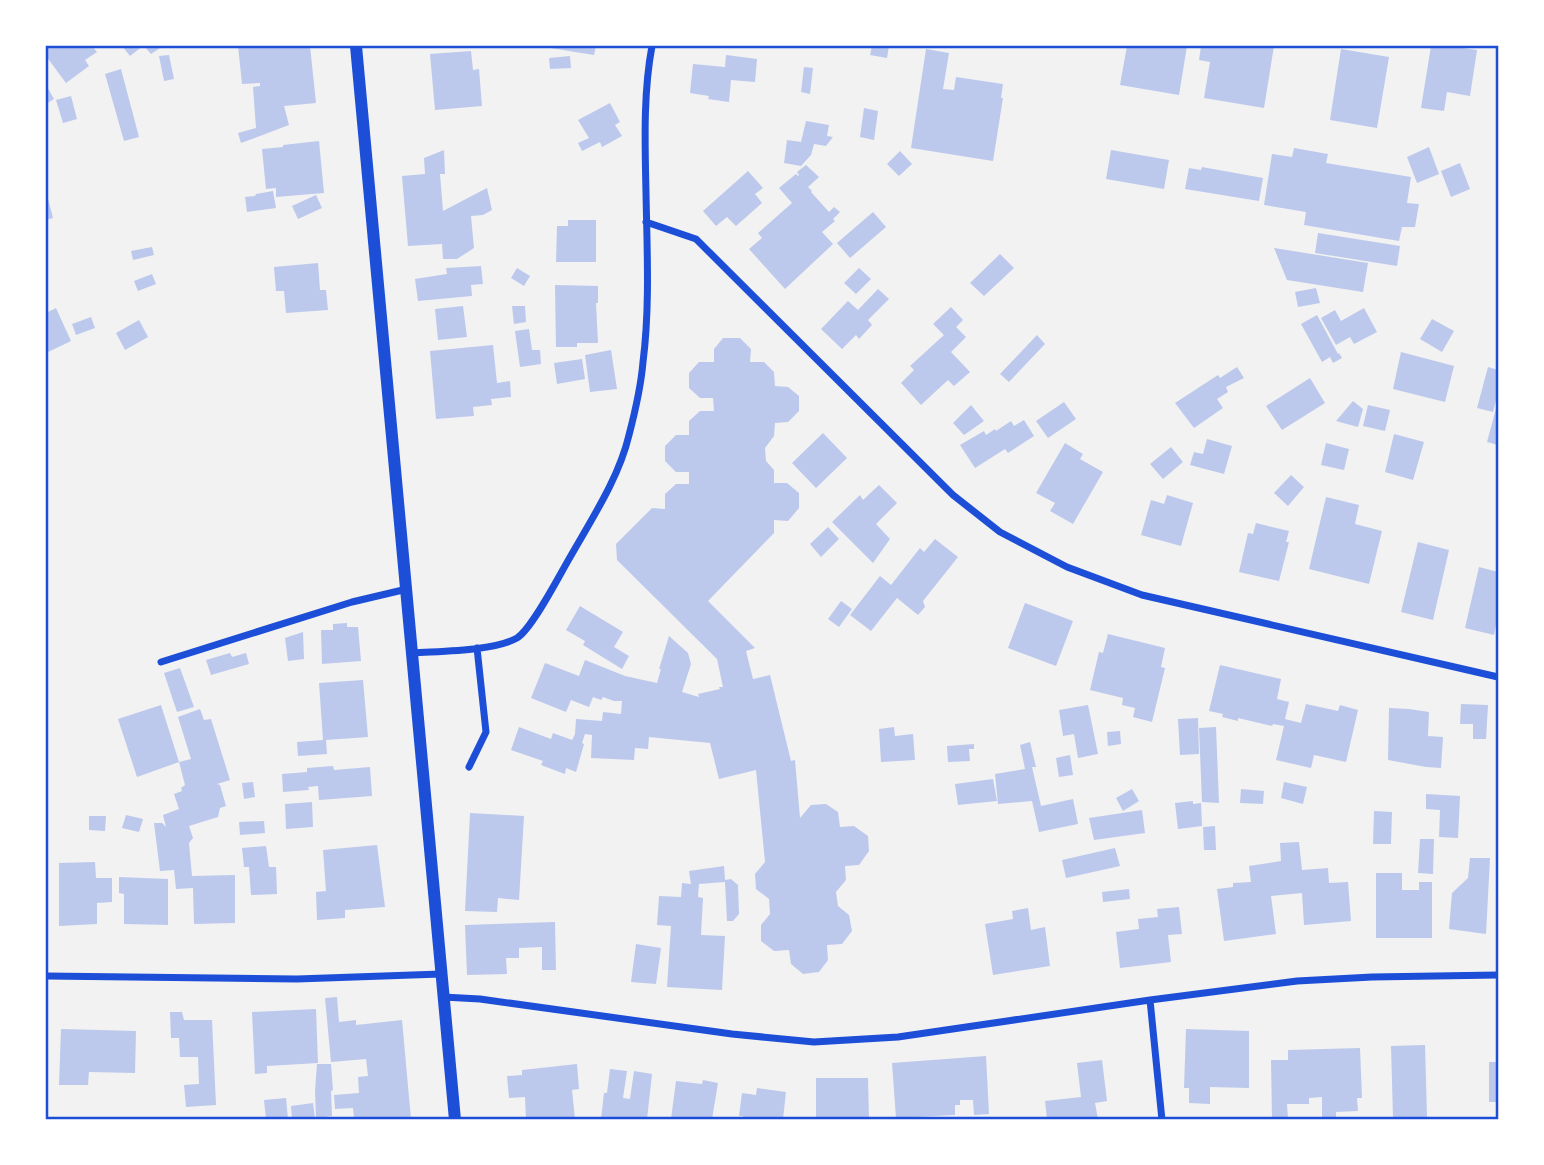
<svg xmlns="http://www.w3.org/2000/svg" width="1544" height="1165" viewBox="0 0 1544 1165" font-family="Manrope,sans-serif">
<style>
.building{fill:#bdc9ec}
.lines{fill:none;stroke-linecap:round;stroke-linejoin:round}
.minor{stroke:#1d4ed8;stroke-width:7}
.tertiary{stroke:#1d4ed8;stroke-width:12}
.neatline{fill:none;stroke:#1d4ed8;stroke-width:2.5}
</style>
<rect width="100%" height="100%" fill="#f2f2f2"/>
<!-- building -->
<path class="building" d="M46,46H92L97,52L85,60L89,66L66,83L46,56Z
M122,46H143L130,56Z
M144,46H163L151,54Z
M238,46H310L316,103L284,106L289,125L241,143L238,133L256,128L253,87L260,86V83L242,84Z
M544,46H596L594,55L544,47Z
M872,46H889L887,58L870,55Z
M1127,46H1187L1179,95L1120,85Z
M1201,46H1274L1264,108L1204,98L1210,62L1199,60Z
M1431,46H1450L1477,50L1470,96L1447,92L1444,111L1421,108Z
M926,49L949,53L943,89L954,90L956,77L1003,84L1001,98H1003L993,161L911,148Z
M1341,49L1389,57L1377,128L1330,120Z
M471,51L473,70L479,69L482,106L435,110L430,54Z
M169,55L174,79L164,81L159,56Z
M726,55L757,59L755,82L731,80L729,102L708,99L709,96L690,93L693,64L725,67Z
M570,56L571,68L550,69L549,58Z
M804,67L813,68L810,94L801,92Z
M121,69L139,137L124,141L105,74Z
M46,85L54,99L46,104Z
M71,96L77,119L63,123L56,100Z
M610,103L620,122L615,125L622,136L602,147L600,142L582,151L578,143L589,138L578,120Z
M864,108L878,111L874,140L860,137Z
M806,121L829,125L827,136L833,137L826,146L814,144L811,155L801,166L784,163L787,140L801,142Z
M319,141L324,193L276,197V188L266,189L262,149L283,147V145Z
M1429,147L1439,174L1417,183L1407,157Z
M1294,148L1328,154L1326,163L1411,177L1407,203L1419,204L1415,227H1402L1399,241L1304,225L1306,212L1264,205L1272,154L1292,157Z
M444,150L445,174H440L443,211L487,188L492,210L483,215L471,216L474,248L457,259H443L442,244L408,246L402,176L425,174L424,158Z
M1111,150L1169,160L1164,189L1106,179Z
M900,151L912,164L899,176L887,164Z
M1460,163L1470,189L1451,197L1441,171Z
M806,165L819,177L808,187L812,191L811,192L829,212L834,207L840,212L833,219L835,221L822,232L833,244L785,289L749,249L762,238L758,233L792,203L779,188L796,174L798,176L799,175L797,172Z
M1202,167L1263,178L1259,201L1185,189L1189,168L1201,170Z
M748,171L763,188L755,194L762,203L736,226L727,217L716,226L703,211Z
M46,191L53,218L46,220Z
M273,191L276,208L247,212L245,197L255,196L256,194Z
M316,195L322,208L298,219L292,206Z
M873,212L886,227L850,258L837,243Z
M568,220H596V262H556L557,226H568Z
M1318,233L1400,246L1397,266L1315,253Z
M152,247L154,255L133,260L131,251Z
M1274,248L1368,263L1363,292L1287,280Z
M1000,254L1014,268L984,296L970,283Z
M318,263L320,290H326L328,310L286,313L284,291H276L274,267Z
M481,266L483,284L471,285L472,296L418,301L415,279L447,274L446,268Z
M517,268L530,276L524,286L511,278Z
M859,268L871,279L856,294L844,283Z
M152,274L156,284L138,291L134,281Z
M555,285L598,286V303H596L598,343H577V347H556Z
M1316,288L1320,303L1298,307L1295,292Z
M878,289L889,299L868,320L872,325L859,339L856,335L842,349L821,329L848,301L858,310Z
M463,306L467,337L438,340L435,309Z
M512,306H525L526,322L514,324Z
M951,307L963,320L956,327L966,337L951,352L970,372L954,386L948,380L921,405L901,383L914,370L910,366L944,335L933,324Z
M56,308L71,341L46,353V313Z
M1364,308L1377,332L1354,344L1350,337L1336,345L1321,318L1335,310L1341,321Z
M1317,315L1338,354L1339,353L1342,358L1333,363L1330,357L1322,362L1301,324Z
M91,317L95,328L76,335L72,324Z
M1432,319L1454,331L1442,352L1420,339Z
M139,320L148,337L125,350L116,333Z
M529,329L532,350H540L541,364L520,367L515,331Z
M1037,335L1045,344L1009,382L1000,374Z
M723,338H740L751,349L750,362H764L774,372L775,386L788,387L799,396V411L788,422L775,423L774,436L765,448L766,461L774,470V483H787L799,493V508L788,521L774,520V533L708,601L755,648L746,651L753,679L770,675L791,761L795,760L800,818L811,805L826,804L838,812L840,827L854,826L868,836L869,851L859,865L845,866L846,880L836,892L838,906L849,915L852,931L842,944L827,945L828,960L819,972L803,974L791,964L789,950L774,951L761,941V925L770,914L769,899L756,889L755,874L765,862L756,770L719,779L710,743L649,737L648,749L635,748L634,760L591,758L592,735L585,734L582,743L584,744L576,772L566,768L565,774L541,765L543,761L511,750L519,727L551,739L553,733L572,740L575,734L576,719L602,721L603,712L621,714L622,701H614L603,697L601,700L593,697L589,707L571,700L566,712L531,698L545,663L579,676L585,660L625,676L657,683L661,669H659L669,636L688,653L691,664L682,692L699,697L698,694L720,689L719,687H723L717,659L617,560L616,544L652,508L665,509V494L676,484H689V472H676L665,461V446L676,435H689V421L700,411H714L713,398H700L689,388V373L699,362H714V349Z
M493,345L497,383L510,381L511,397L491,399L492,405L473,407L474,416L436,419L430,351Z
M611,350L617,389L590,392L585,355Z
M1401,352L1454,366L1445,402L1393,389Z
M582,359L585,379L557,384L554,363Z
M1237,367L1244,378L1226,387L1228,392L1217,399L1223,408L1194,428L1175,403L1218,375L1220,378Z
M1488,367L1498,370V392L1493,412L1477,408Z
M1310,378L1325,403L1282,430L1266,406Z
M1353,401L1363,409L1358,427L1336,421Z
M1498,401V445L1487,442Z
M1064,402L1076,419L1048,438L1036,421Z
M971,405L984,421L964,435L953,423Z
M1368,405L1390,410L1385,431L1363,426Z
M1024,420L1034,436L1008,453L1005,449L975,468L960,445L984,431L986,435L995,429L996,431L1011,421L1014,426Z
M823,433L847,458L816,488L792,463Z
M1394,434L1424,442L1413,480L1385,472Z
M1207,439L1232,446L1224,474L1190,465L1194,452L1203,454Z
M1065,443L1083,454L1080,459L1103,472L1073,524L1050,511L1055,503L1036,493Z
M1326,443L1349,449L1344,470L1321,465Z
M1171,447L1183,462L1163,479L1150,464Z
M1291,475L1304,487L1288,506L1274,493Z
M879,485L897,503L876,524L890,539L873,563L832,522L860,495L863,500Z
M1167,495L1193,503L1181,546L1141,535L1151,500L1164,504Z
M1326,497L1359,505L1355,524L1382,531L1369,584L1309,569Z
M1256,523L1289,531L1286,542H1289L1279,581L1239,572L1248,533L1253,534Z
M828,527L839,539L821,557L810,544Z
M935,539L958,557L923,601L925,607L918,615L897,598L871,631L850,615L880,576L891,585L920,548L924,552Z
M1418,542L1449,550L1433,620L1401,612Z
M1479,567L1498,572V614L1494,635L1465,628Z
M841,601L852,609L839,627L828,619Z
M1025,603L1073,621L1056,666L1008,648Z
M580,606L623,632L614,647L629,656L622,669L583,645L585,641L566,630Z
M347,623V627H358L361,661L322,664L321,630H333V624Z
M303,632L304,659L288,661L285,638Z
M1108,634L1165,648L1161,667L1165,668L1152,722L1133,717L1135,708L1122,705L1123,698L1090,690L1099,652L1103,653Z
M230,653L232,657L246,653L249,664L211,675L206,660Z
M1220,665L1281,679L1277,699L1289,702L1285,719L1301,723L1306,704L1338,711L1340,705L1358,710L1346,762L1314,755L1311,768L1276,760L1284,726L1273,724L1272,726L1238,718V721L1222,717L1223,714L1209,711Z
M180,668L194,707L177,712L164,673Z
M363,680L368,737L326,740L327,754L298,756L297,742L323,740L319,683Z
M1461,704L1488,705L1486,739H1473V724H1460Z
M161,705L179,762L137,777L118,719Z
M1088,705L1098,754L1078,758L1074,734L1063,736L1059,710Z
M1389,708L1409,709L1429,712L1428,736L1443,737L1441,768L1426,767L1388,760Z
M200,709L204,720L211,719L230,780L217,784L220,785L226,806L220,808L218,817L189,826L193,838L189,843L192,876L235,875V923L194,924L193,888L176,889L174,870L160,871L154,823H162L166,827L163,815L179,809L174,794L182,791L181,788L185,785L179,762L191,759L178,717Z
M1198,718L1199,754L1180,755L1178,719Z
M894,727L895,736L913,734L915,760L881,762L879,729Z
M1216,727L1219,803L1202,802L1199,728Z
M1120,731L1121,744L1108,746L1107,732Z
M1030,742L1036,767H1032L1041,806L1073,799L1078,824L1039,832L1032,801L998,804L995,774L1025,769L1020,745Z
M974,744V749H969L970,761L948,762L947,746Z
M1070,755L1073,775L1059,777L1056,758Z
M333,766L334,770L370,767L372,796L319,800L318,786L308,787L309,790L283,792L282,774L307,772V768Z
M993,779L997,801L958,805L955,784Z
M253,782L255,797L244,799L242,783Z
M1284,782L1307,787L1303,804L1281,798Z
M1132,789L1139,801L1123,811L1116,798Z
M1241,789L1264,791L1263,804L1240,803Z
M1426,794L1460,796L1458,838L1439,837L1440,810L1426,809Z
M1193,801V804L1201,803L1202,826L1178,829L1175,803Z
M312,802L313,827L286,829L285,804Z
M1142,810L1145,833L1094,840L1089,818Z
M1374,811L1392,812L1391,844H1373Z
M470,813L524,816L519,900L498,898L497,912L465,911Z
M126,815L143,819L139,832L122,828Z
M89,816H106L105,831L89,830Z
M264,821L265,833L240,835L239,822Z
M1215,826L1216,850H1204L1203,827Z
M1420,839H1434L1433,874L1418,873Z
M1299,842L1302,870L1328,868L1329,883L1348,882L1351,921L1304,925L1302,893L1271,896L1276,934L1224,941L1217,889L1233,887V883L1251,882L1249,866L1281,861L1280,843Z
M377,845L385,907L345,910V918L317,920L316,892L326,891L323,850Z
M266,846L269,867H276L277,894L251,895L249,867H244L242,848Z
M1115,848L1120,866L1066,878L1062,860Z
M1470,858H1490L1486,934L1449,929L1452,893L1468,878Z
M95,862L96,878H112V902L97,903V924L59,926V863Z
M724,866L725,880L731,879L738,885L739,914L733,921H727L725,882L699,884L698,897L703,898L701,935L725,936L722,990L667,987L671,926L657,925L659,896L681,897L682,883L691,884L689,871Z
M1376,873H1402V890H1419V882H1432V938H1376Z
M119,877L168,879V925L124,924V894L119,893Z
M1129,889L1130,899L1103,902L1102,892Z
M1179,907L1182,934L1168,935L1171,962L1120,968L1116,932L1139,929L1138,919L1158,917L1157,909Z
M1028,908L1031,930L1045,927L1050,966L993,975L985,924L1013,919L1012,911Z
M555,922L556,970H542V947L519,948V958H506L507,974L467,975L465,925Z
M636,944L661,948L656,984L631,982Z
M337,997L339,1022L356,1020V1025L402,1020L411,1119H354L353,1108L335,1109L334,1095L359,1093L358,1077L368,1076L366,1059L331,1062L325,998Z
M316,1009L318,1063L267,1066V1073L255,1074L252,1012Z
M170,1012H182L184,1020H212L216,1105L186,1107L184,1085L199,1084L198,1057H180L179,1038H171Z
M61,1029L136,1031L135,1073L89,1072L88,1085H59Z
M1186,1029L1249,1031V1088L1210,1087V1104L1189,1103V1088H1184Z
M1425,1045L1427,1117L1393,1118L1391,1046Z
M1360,1048L1362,1098H1357L1358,1111L1336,1112V1119H1322V1097L1309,1098V1104H1287L1288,1119H1272L1271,1060H1288V1050Z
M986,1056L989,1114L974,1115L973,1100H960V1105H955V1115L896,1118L892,1063Z
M1102,1060L1107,1101L1095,1103L1098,1119H1047L1045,1101L1081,1097L1077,1063Z
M1489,1062H1498V1102H1489Z
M317,1064H331L333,1090L331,1091L332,1116L316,1118L315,1091Z
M577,1064L579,1089L572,1090L575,1119H526L525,1097L509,1098L507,1076L522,1075V1070Z
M610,1069L627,1071L623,1098L630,1099L634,1071L652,1074L647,1119H601L604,1093H607Z
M816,1078H868L869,1119H816Z
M703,1080L718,1083L712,1119H671L676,1081L702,1084Z
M757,1088L786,1092L783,1119H742L743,1116H739L742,1093L756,1095Z
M286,1098L288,1119H266L264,1100Z
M313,1103L315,1119H292L291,1106Z"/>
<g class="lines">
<!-- minor -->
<path class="minor" d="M646,222L696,239L953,495L1000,532L1067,567L1142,595L1498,677
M413,653C441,651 494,651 517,638C532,629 559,576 569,559C591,520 619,478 629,435C635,412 641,386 643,362C650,307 647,249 646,193C645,144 643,94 652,46
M161,662L352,602L407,589
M469,767L486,732L477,648
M46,976L297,979L441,974
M443,997L480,999L732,1034L814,1042L898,1037L1150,1000L1297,981L1372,977L1498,975
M1150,1000L1162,1120"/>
<!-- tertiary -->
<path class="tertiary" d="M356,46L455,1120"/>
</g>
<!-- border -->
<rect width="1544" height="1165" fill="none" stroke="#ffffff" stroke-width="94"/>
<rect x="47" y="47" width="1450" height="1071" class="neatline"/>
</svg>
